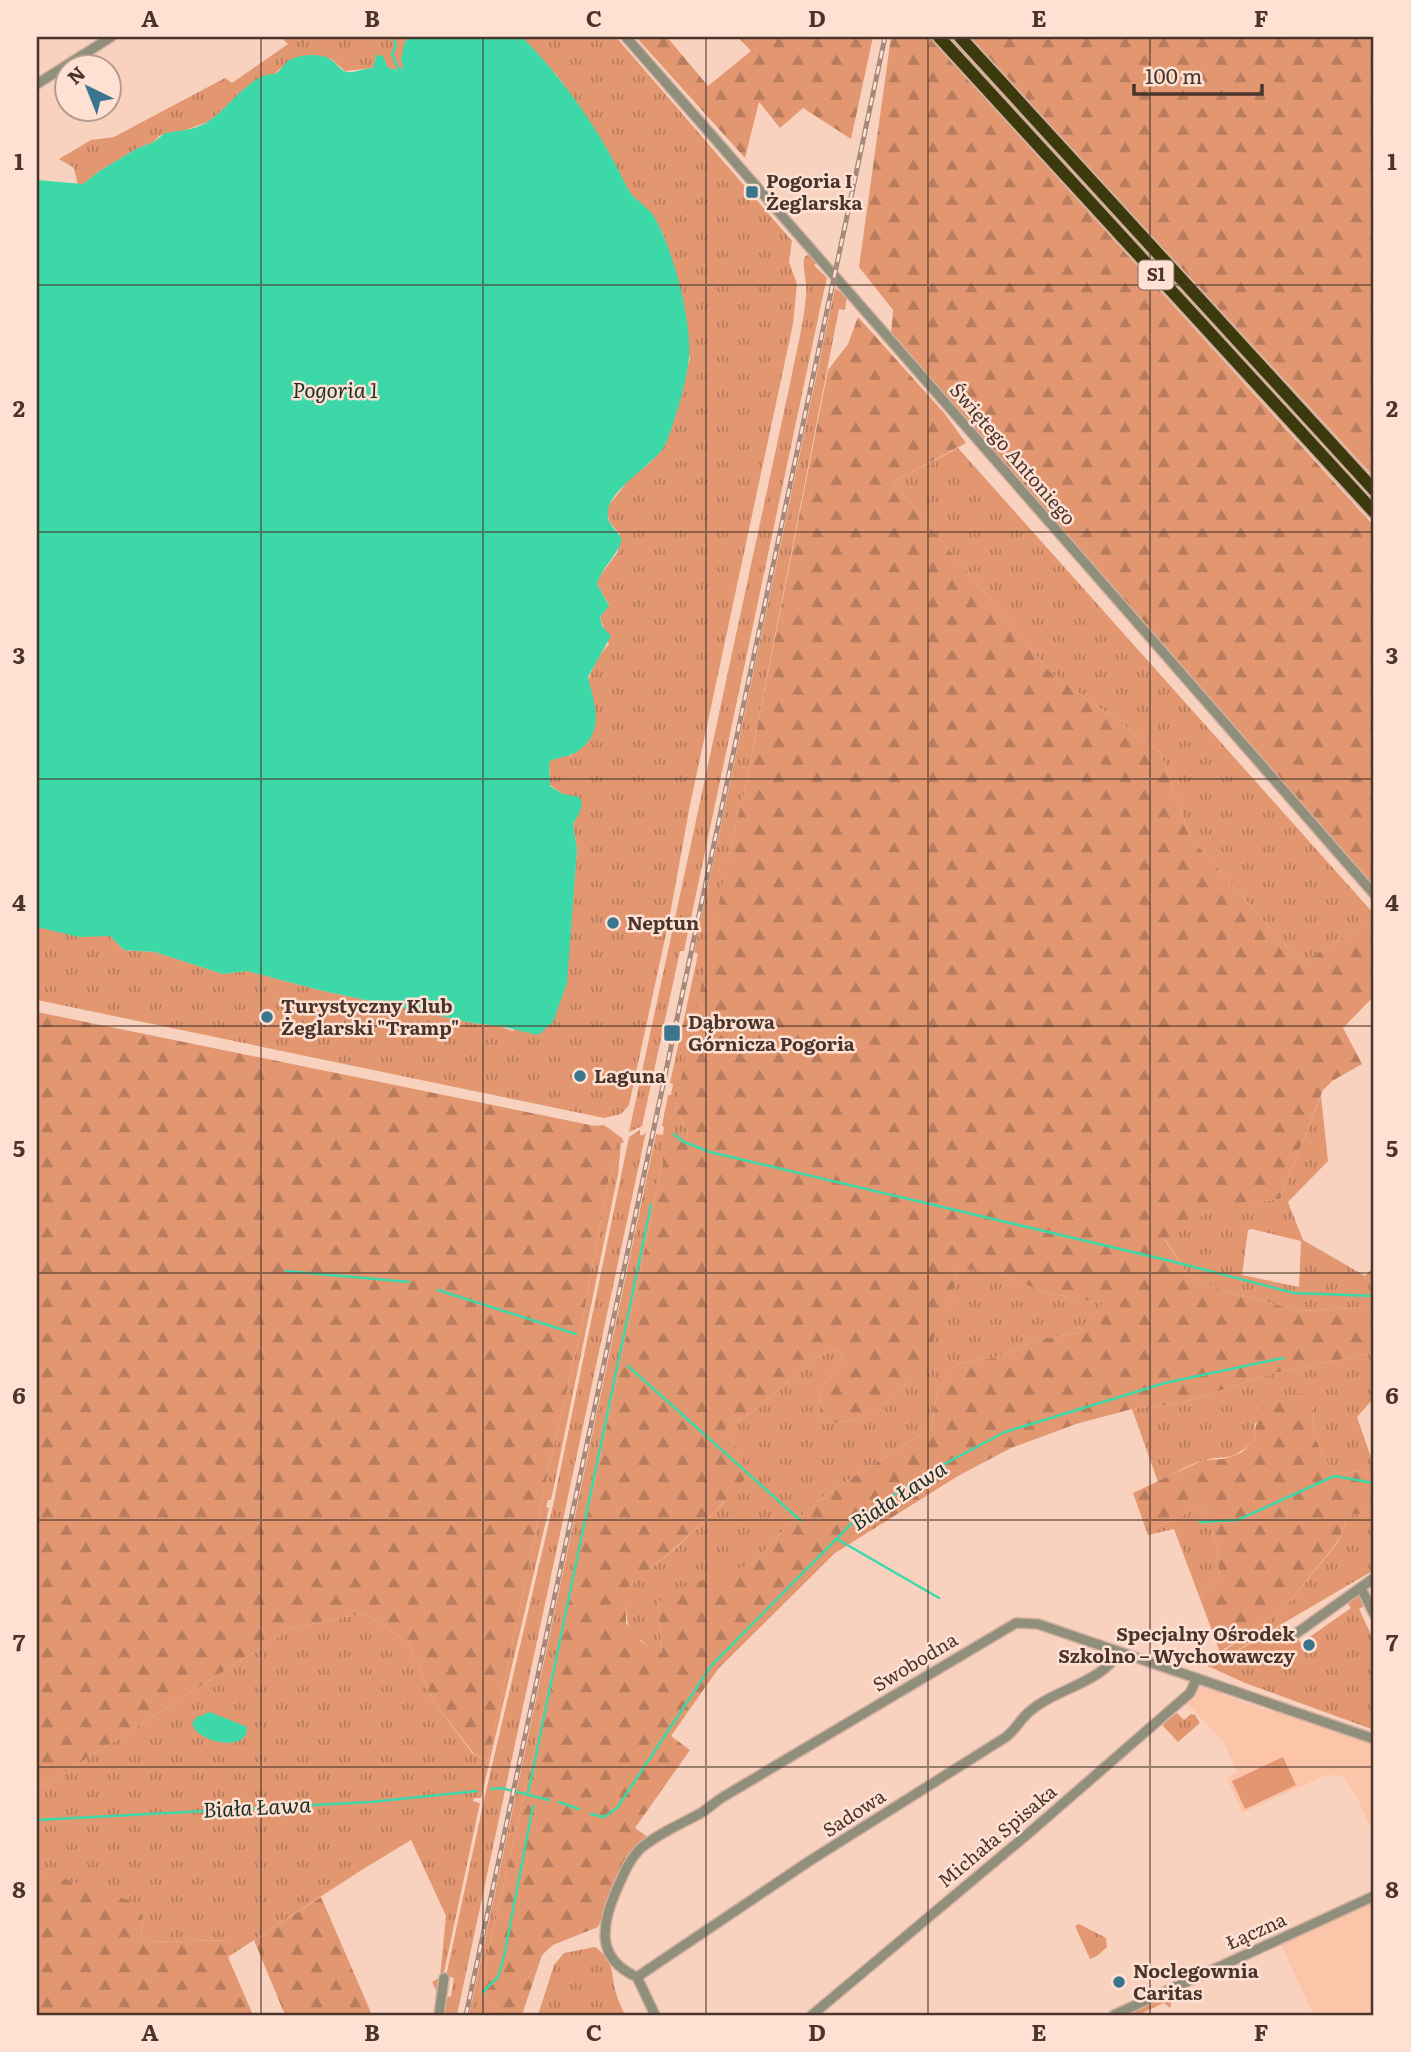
<svg xmlns="http://www.w3.org/2000/svg" width="1411" height="2052" viewBox="0 0 1411 2052" font-family="Literata,serif">
<style>
.built{fill:#fcc4a9}
.grass{fill:url(#grass-tufts);fill-rule:evenodd}
.forest{fill:url(#forest-firs);fill-rule:evenodd}
.pitch{fill:#e29771}
.water{fill:#3dd8a8}
.lines{fill:none;stroke-linecap:round;stroke-linejoin:round}
.stream{stroke:#3dd8a8;stroke-width:2.5}
.minor-casing{stroke:#d2af9f;stroke-width:12}
.highway-casing{stroke:#d2af9f;stroke-width:16}
.minor{stroke:#8f8f7b;stroke-width:9}
.highway{stroke:#3c3a0c;stroke-width:12}
.rail-casing{stroke:#a7897b;stroke-width:5}
.rail{stroke:#ffe1d3;stroke-width:2.5;stroke-dasharray:8;stroke-linecap:butt}
.grid{fill:none;stroke:#49352c;stroke-width:2;stroke-opacity:0.55}
.poi-dot{fill:#3a748d;stroke:#ffe1d3;stroke-width:2.5}
.labels{text-anchor:middle;stroke-width:5;stroke-linejoin:round;paint-order:stroke}
.shield{fill:#ffe1d3;stroke:#80695e;stroke-width:2}
.shield-label{font-size:18px;font-weight:bold;fill:#49352c}
.poi-label{font-size:19px;font-weight:bold;fill:#49352c;stroke:#ffe1d3;text-anchor:start}
.street-label{font-size:19px;fill:#49352c;stroke:#ffe1d3}
.water-label{font-size:21px;font-style:italic;fill:#193128;stroke:#ffe1d3}
.neatline{fill:none;stroke:#49352c;stroke-width:2.5}
.grid-label{font-size:23px;text-anchor:middle;font-weight:bold;fill:#49352c}
</style>
<defs>
<pattern id="grass-tufts" width="24" height="20" patternUnits="userSpaceOnUse" patternTransform="scale(1.75)"><rect width="24" height="20" fill="#e29771"/><path d="M3 7l-1-3M5 7V3M7 7l1-3M15 17l-1-3M17 17v-4M19 17l1-3" fill="none" stroke="#b97c5d"/></pattern>
<pattern id="forest-firs" width="22" height="20" patternUnits="userSpaceOnUse" patternTransform="scale(1.75)"><rect width="22" height="20" fill="#e29771"/><path d="M5 1l3.5 6h-7zM16 11l3.5 6h-7z" fill="#b97c5d"/></pattern>
</defs>
<rect width="100%" height="100%" fill="#f9d2bf"/>
<!-- built -->
<path class="built" d="M1204,1684L1219,1689L1222,1695L1272,1712L1277,1710L1374,1743V1838L1359,1801L1343,1776L1326,1775L1242,1813L1227,1777L1237,1772L1224,1743L1186,1702Z
M1374,1891V2015H1314L1277,1937Z"/>
<!-- grass -->
<path class="grass" d="M281,37H414L405,41L403,67L399,70L388,68L383,57L376,56L373,68L345,71L331,59L317,55L293,58L274,74L245,88L235,100L208,122L177,133L171,132L159,136L154,142L138,148L98,172L83,184L78,185L74,168L59,159L91,140L114,137L225,78L232,83L288,44Z
M522,37H616L792,241L789,262L797,284L793,324L690,805L669,920L629,1105L621,1114L604,1118L37,1000V927L110,936L124,950L155,952L223,974L247,971L319,990L473,1023L499,1026L513,1031L572,911L577,849L573,824L575,821L563,794L550,785L549,762L555,758L572,755C580,717 582,673 609,644L600,617L609,605L597,584L599,577L618,552L620,534L610,523L607,513L609,505L630,478L650,463L665,445L690,359L664,236L652,214L629,192L602,142L560,79Z
M809,255L817,263L814,265L827,278L823,295L684,951H680L642,1126L629,1132L791,379C796,352 804,323 806,295C808,282 801,267 805,256Z
M835,288L847,297L845,310L839,309L744,794L736,823L675,1111L688,1131L687,1139L674,1143L664,1142L663,1162L595,1481L479,1993L504,2012V2015H469L656,1134L663,1135L664,1127L662,1126L668,1095H671L673,1084L670,1083L698,954L694,952Z
M958,448L1374,914V919L1301,963L1191,838L1160,752L1050,672L893,482Z
M1321,1096L1328,1161L1288,1202L1303,1240L1365,1276L1374,1266V1304L1368,1307L1300,1311L1215,1288L1189,1276L1165,1239L1217,1206L1280,1199ZM1252,1229L1301,1241L1299,1287L1242,1275L1248,1230Z
M604,1125L622,1138L624,1143H621L618,1174L551,1500H548L546,1507L549,1508L481,1798H474L473,1801L480,1803L439,1996L432,1982L440,1977L446,1916L411,1840L360,1871L228,1957L231,1940L141,1942L143,1916L81,1886L37,1870V1790L292,1628L364,1613L408,1642L434,1702L473,1754L488,1761L550,1462L579,1339L608,1182L613,1165L600,1127L593,1126Z
M640,1130V1135H643L646,1132L457,2015H442L446,1998L451,1996L454,1978L446,1976L486,1791L554,1501L629,1137Z
M957,1267L1001,1274L1042,1292L1103,1303L1079,1333L1040,1339L998,1357L955,1364L938,1389L931,1428L828,1493L784,1530L754,1563L658,1602L662,1654C625,1633 626,1629 626,1589L677,1547L724,1503L743,1458L725,1429L753,1411L819,1356L838,1349L843,1359L819,1392L820,1420L830,1424L856,1419L878,1408L904,1386L951,1306Z
M1374,1353V1398L1357,1417L1374,1466V1476L1359,1471L1341,1474L1330,1468L1314,1436L1313,1399L1255,1423L1254,1440C1233,1461 1230,1455 1204,1460C1189,1464 1172,1475 1158,1482L1132,1409L1181,1403L1274,1373Z
M1204,1505L1217,1545L1219,1576L1199,1596L1174,1529L1148,1535L1147,1532Z
M1374,1510V1570L1207,1668L1212,1659L1269,1620L1292,1599L1338,1542L1348,1516Z
M1358,1595L1366,1605L1359,1609L1374,1641V1730L1245,1683L1210,1667L1285,1623L1301,1643L1351,1608L1347,1602Z
M1177,1713L1184,1720L1191,1714L1195,1715L1200,1723L1178,1742L1163,1726L1164,1723Z
M1079,1924L1106,1938L1107,1947L1097,1956L1090,1959L1075,1926Z
M595,1947C616,1962 610,1972 616,1993C618,2001 622,2008 625,2015H538L554,1965L564,1953Z
M1163,1997H1168L1172,2001L1170,2008L1164,2003L1138,2015H1124Z"/>
<!-- forest -->
<path class="forest" d="M636,37H667L708,86L751,51L738,37H873L851,139L803,108L780,128L759,102L745,158Z
M891,37H929L1374,526V887L891,335L893,310L859,267Z
M969,37H1374V477Z
M858,317L945,414L966,443L893,482L1050,672L1160,752L1191,838L1301,963L1374,919V996L1343,1028L1362,1064L1332,1081L1323,1090L1280,1199L1217,1207L1165,1240L1189,1276L1215,1288L1300,1311L1368,1307L1374,1304V1353L1274,1373L1181,1403L1132,1409L1076,1424L1011,1448L958,1476L835,1553L718,1669L671,1736L690,1750L635,1828L648,1837L631,1851L598,1927L553,1945L542,1955L522,2015H504V2012L479,1993L595,1481L663,1162V1144L664,1141L674,1143L687,1139L688,1131L675,1111L680,1084L736,823L744,794L828,370L848,344ZM957,1268L1001,1274L1042,1292L1102,1303L1079,1333L1040,1339L998,1357L955,1364L938,1389L931,1428L828,1493L784,1530L754,1563L686,1586L658,1602L662,1653L641,1642L626,1623V1589C667,1555 709,1521 744,1480L743,1458L725,1429L753,1411L819,1356L838,1349L843,1359L819,1392L820,1420L830,1424L856,1419L879,1408L904,1386L928,1349L951,1306Z
M37,1012L600,1127L615,1139L613,1165L608,1182L579,1339L550,1462L488,1761L474,1754L434,1702L408,1642L364,1613L292,1628L37,1790Z
M1302,1394L1313,1399L1314,1436L1330,1468L1341,1474L1359,1471L1374,1476V1510L1348,1516L1338,1541L1292,1599L1269,1620L1220,1652L1199,1596L1219,1576L1217,1545L1204,1505L1147,1532L1133,1493L1203,1460L1223,1459L1241,1453L1254,1440C1256,1407 1270,1397 1302,1394Z
M37,1870L134,1902L143,1916L141,1942L232,1940L228,1957L253,2015H37Z
M321,1897L372,2015H285L254,1940Z"/>
<!-- pitch -->
<path class="pitch" d="M1283,1757L1296,1785L1245,1809L1232,1781Z"/>
<!-- water -->
<path class="water" d="M414,37H522C565,80 602,134 628,189C633,199 646,205 653,215C673,248 692,320 689,358C688,376 673,429 665,445C655,466 595,495 610,523C613,529 619,532 622,540C617,556 602,567 597,584L609,606L600,617L602,626L611,636L588,677C595,706 606,734 575,753C567,757 557,757 549,762L550,786L563,794L579,797L582,802L580,812L573,824L577,849L567,983L553,1022L538,1035L499,1026L473,1023L319,990L247,971L223,974L155,952L124,950L110,936L79,937L37,927V180L83,184L98,172L138,148L154,142L165,133C178,131 194,130 206,123C227,110 241,86 263,76C267,74 271,75 274,74C283,71 283,61 294,58C304,55 321,53 330,59C337,63 339,70 347,72C356,73 364,68 373,68L376,55L383,56L388,68L399,70L403,67L401,59L405,41Z
M210,1712L247,1727C249,1753 196,1743 192,1723L197,1717Z"/>
<g class="lines">
<!-- stream -->
<path class="stream" d="M393,37L396,46L392,54L399,70
M674,1134L682,1141L710,1152L1175,1262L1294,1293L1374,1296
M286,1271L409,1282
M438,1290L576,1334
M628,1366L801,1521
M1200,1522L1238,1520L1334,1476L1374,1483
M837,1539L939,1598
M491,1789L501,1788L549,1800
M528,1793L651,1205
M559,1802L579,1809
M591,1814L604,1817L617,1808L711,1666L851,1524L898,1492L948,1462L1005,1432L1165,1383L1283,1358
M37,1820L371,1802L477,1791
M483,1992L498,1977L504,1957L533,1806"/>
<defs>
<path id="minor" d="M626,37L1374,894
M37,84L111,37
M1361,1588L1374,1614
M1294,1635L1374,1578
M637,1977C596,1959 601,1926 616,1891C623,1876 628,1861 640,1849C657,1834 681,1824 701,1813C708,1809 715,1802 723,1797L1016,1623L1038,1624L1374,1739
M637,1977L811,1860L1006,1737C1015,1730 1020,1720 1028,1713C1053,1689 1101,1684 1119,1652
M637,1977L655,2015
M439,2015L444,1978
M812,2015L1029,1833L1190,1693L1197,1678
M1114,2015L1374,1896"/>
<path id="highway" d="M939,37L1374,512
M960,37L1374,490"/>
</defs>
<!-- minor casing -->
<use href="#minor" class="minor-casing"/>
<!-- highway casing -->
<use href="#highway" class="highway-casing"/>
<!-- minor -->
<use href="#minor" class="minor"/>
<!-- highway -->
<use href="#highway" class="highway"/>
<defs>
<path id="rail" d="M466,2015L885,37"/>
</defs>
<!-- rail casing -->
<use href="#rail" class="rail-casing"/>
<!-- rail -->
<use href="#rail" class="rail"/>
</g>
<!-- grid -->
<path class="grid" d="M261,37V2015M483,37V2015M706,37V2015M928,37V2015M1150,37V2015M37,285H1374M37,532H1374M37,779H1374M37,1026H1374M37,1273H1374M37,1520H1374M37,1767H1374"/>
<!-- markers -->
<g class="poi-dot">
<rect x="745" y="185" width="14" height="14" rx="3.5"/>
<circle cx="613" cy="923" r="7"/>
<circle cx="267" cy="1017" r="7"/>
<rect x="663" y="1024" width="18" height="18" rx="3.5"/>
<circle cx="580" cy="1076" r="7"/>
<circle cx="1309" cy="1645" r="7"/>
<circle cx="1119" cy="1982" r="7"/>
</g>
<g class="labels">
<!-- shield labels -->
<rect class="shield" x="1138.5" y="260.5" width="35" height="29" rx="5"/>
<g class="shield-label">
<text x="1156" y="281">S1</text>
</g>
<!-- poi labels -->
<g class="poi-label">
<text x="766" y="188">Pogoria I<tspan x="766" dy="22">Żeglarska</tspan></text>
<text x="627" y="930">Neptun</text>
<text x="281" y="1013">Turystyczny Klub<tspan x="281" dy="22">Żeglarski "Tramp"</tspan></text>
<text x="688" y="1029">Dąbrowa<tspan x="688" dy="22">Górnicza Pogoria</tspan></text>
<text x="594" y="1083">Laguna</text>
<text x="1295" y="1641" text-anchor="end">Specjalny Ośrodek<tspan x="1295" dy="22">Szkolno – Wychowawczy</tspan></text>
<text x="1133" y="1978">Noclegownia<tspan x="1133" dy="22">Caritas</tspan></text>
</g>
<!-- street labels -->
<g class="street-label">
<text transform="translate(1013 454) rotate(49)" y="7">Świętego Antoniego</text>
<text transform="translate(915 1662) rotate(-31)" y="7">Swobodna</text>
<text transform="translate(854 1813) rotate(-33)" y="7">Sadowa</text>
<text transform="translate(997 1836) rotate(-40)" y="7">Michała Spisaka</text>
<text transform="translate(1256 1931) rotate(-24)" y="7">Łączna</text>
</g>
<!-- water labels -->
<g class="water-label">
<text x="335" y="398">Pogoria 1</text>
<text transform="translate(899 1496) rotate(-33)" y="7">Biała Ława</text>
<text transform="translate(257 1808) rotate(-3)" y="7">Biała Ława</text>
</g>
</g>
<!-- border -->
<rect width="1411" height="2052" fill="none" stroke="#ffe1d3" stroke-width="77"/>
<!-- north arrow -->
<g transform="translate(88 88) rotate(317)"><circle r="33" fill="#ffe1d3" stroke="#b69c90" stroke-width="2"/>
<path d="M0-5L12 26L0 18L-12 26Z" fill="#3a748d"/>
<text y="-10" font-size="19" font-weight="bold" text-anchor="middle" fill="#49352c">N</text>
</g>
<!-- scale -->
<path d="M1134 84v10h128v-10" fill="none" stroke="#49352c" stroke-width="3.5"/>
<text x="1145" y="84" font-size="21" fill="#49352c" stroke="#ffe1d3" stroke-width="5" paint-order="stroke">100 m</text>
<rect x="38" y="38" width="1334" height="1976" class="neatline"/>
<g class="grid-label">
<text x="150" y="27">A</text>
<text x="372" y="27">B</text>
<text x="594" y="27">C</text>
<text x="817" y="27">D</text>
<text x="1039" y="27">E</text>
<text x="1261" y="27">F</text>
<text x="19" y="170">1</text>
<text x="1392" y="170">1</text>
<text x="19" y="417">2</text>
<text x="1392" y="417">2</text>
<text x="19" y="664">3</text>
<text x="1392" y="664">3</text>
<text x="19" y="911">4</text>
<text x="1392" y="911">4</text>
<text x="19" y="1157">5</text>
<text x="1392" y="1157">5</text>
<text x="19" y="1404">6</text>
<text x="1392" y="1404">6</text>
<text x="19" y="1651">7</text>
<text x="1392" y="1651">7</text>
<text x="19" y="1898">8</text>
<text x="1392" y="1898">8</text>
<text x="150" y="2041">A</text>
<text x="372" y="2041">B</text>
<text x="594" y="2041">C</text>
<text x="817" y="2041">D</text>
<text x="1039" y="2041">E</text>
<text x="1261" y="2041">F</text>
</g>
</svg>
